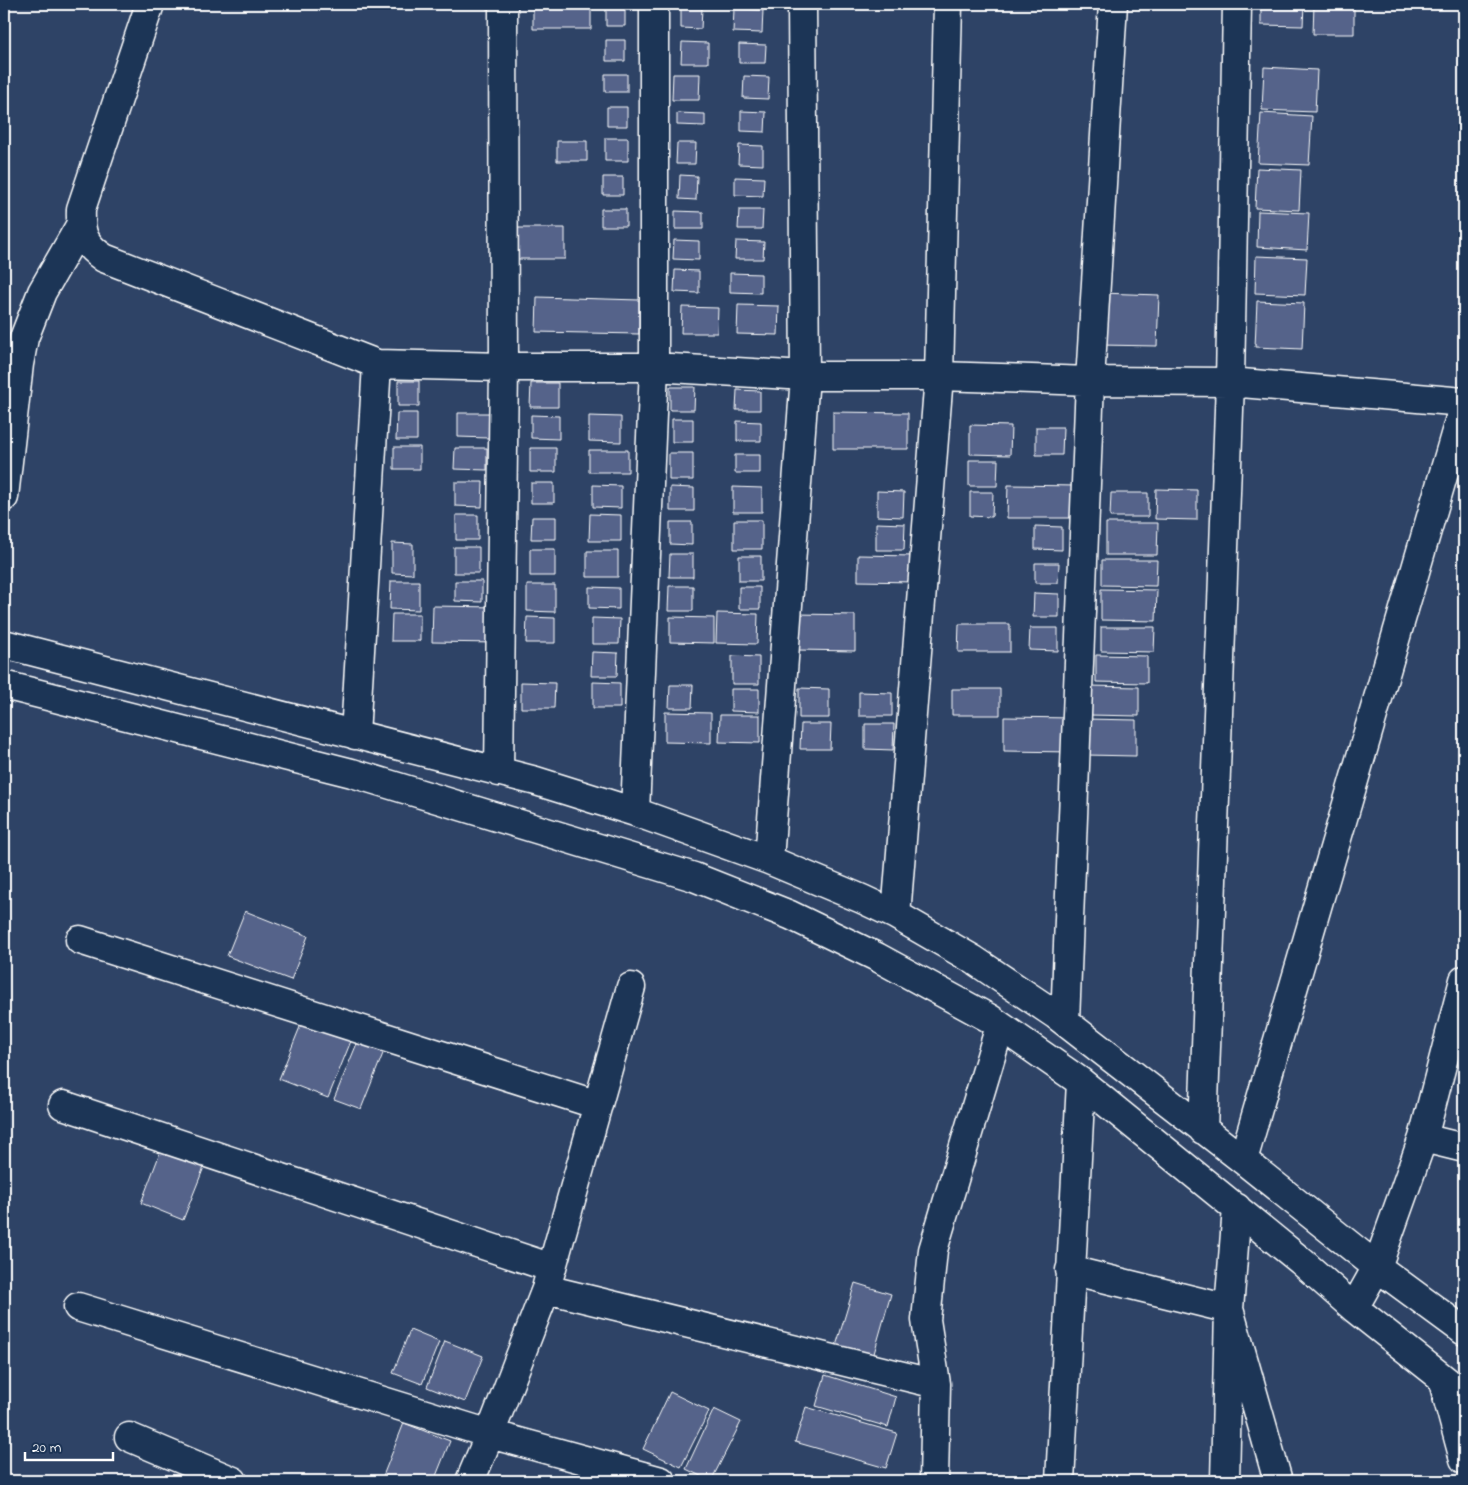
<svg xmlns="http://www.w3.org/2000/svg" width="1468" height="1485" viewBox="0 0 1468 1485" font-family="'Indie Flower',sans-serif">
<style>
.building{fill:#54638a;stroke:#fff}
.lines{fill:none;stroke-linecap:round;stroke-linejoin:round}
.minor-casing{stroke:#fff;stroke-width:31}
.minor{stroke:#1d3557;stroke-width:28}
</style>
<rect width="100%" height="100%" fill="#2e4366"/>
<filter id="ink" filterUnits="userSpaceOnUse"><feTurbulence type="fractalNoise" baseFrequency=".02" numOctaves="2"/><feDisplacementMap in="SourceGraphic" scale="10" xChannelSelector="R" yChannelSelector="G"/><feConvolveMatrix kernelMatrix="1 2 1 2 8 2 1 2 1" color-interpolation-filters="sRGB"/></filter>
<g filter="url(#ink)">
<!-- building -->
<path class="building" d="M533,4H591V29H533Z
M606,4H625V26H606Z
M1261,4H1304L1303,26L1261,25Z
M1314,4H1354V34H1313Z
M681,7L702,8L701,29L681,28Z
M734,9L763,10L762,33L733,32Z
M606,40H625V61H606Z
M682,42L708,43V63H681Z
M739,44L766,45L765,63H739Z
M1264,67L1317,70L1315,112L1262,110Z
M605,74H627V92H605Z
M673,74H700L699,100H672Z
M744,76L769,77L768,99L743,98Z
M607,107H627V126H607Z
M741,111L766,112L765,132L741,131Z
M677,113L705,114V126L677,125Z
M1261,113L1312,116L1309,165L1258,163Z
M605,138H628V161H605Z
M557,141H587V161H557Z
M677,143H696L695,164H676Z
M739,145L763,146V165L738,164Z
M1257,168L1301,170L1299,210L1255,208Z
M680,175L697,176L696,200L679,199Z
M603,177H623V195H603Z
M735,177L764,178L763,196L735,195Z
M601,209H626V226H601Z
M739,210H763L762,229H738Z
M675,211L703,212V229H675Z
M1258,211L1309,213L1307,250L1257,247Z
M511,228H565V259H511Z
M674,240L699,241V260L673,259Z
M736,241L764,242L763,259H735Z
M1256,256L1307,258L1305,295L1255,293Z
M675,270L699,271V293L674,292Z
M730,273L761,274V293L730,292Z
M1101,293L1159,295L1157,346L1100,345Z
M537,297L639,300V334L536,332Z
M1257,301L1304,303L1302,349L1255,347Z
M738,305L779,306L778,335L737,334Z
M682,307L718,308L717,333H681Z
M398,381H419V406H398Z
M531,383H558V407H530Z
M670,387H695L694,410H670Z
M737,390L760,391V410H736Z
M833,412L908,413V449H833Z
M397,413H417V440H396Z
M458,413H489V438L458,437Z
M531,415L559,416V439L531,438Z
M589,416L621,417V442L589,441Z
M672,419H693V442H672Z
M737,421L761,422V441H737Z
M970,425L1011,426L1010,455L970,454Z
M1036,427H1063L1062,455H1036Z
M394,447H420V469H394Z
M455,448H487V470L454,469Z
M530,448H556V472H530Z
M589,450H628V472H589Z
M669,453H693V480H669Z
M735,455H760V473H735Z
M969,460H998L997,486H969Z
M455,482H483L482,507L455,506Z
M531,483H554V503H531Z
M593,485L621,486V508L593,507Z
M1008,485L1077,486V518H1007Z
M670,487L694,488V511H670Z
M733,487L762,488V512H733Z
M1156,489L1197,490V520L1155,519Z
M877,491L904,492L903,517L877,516Z
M970,492H993L992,517L970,516Z
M1111,493H1148V517H1110Z
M590,514L621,515V541H589Z
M456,515H478V540H456Z
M532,517H556V539H531Z
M734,520H762V549H734Z
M670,522H692V545L670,544Z
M876,523L905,524L904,550H876Z
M1106,523H1158L1157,555H1106Z
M1035,526L1062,527V550L1035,549Z
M392,543L413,544V574L392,573Z
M454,547H479V573H454Z
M530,549H555V576H530Z
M587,551H618V577H587Z
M670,554H693V577H669Z
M858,555L914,556V582L858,581Z
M739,556H761V581H739Z
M1102,560H1157L1156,586L1102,585Z
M1035,563H1059L1058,583H1035Z
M391,581H419V610L390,609Z
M455,581H482V602L455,601Z
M527,585H555V612L527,611Z
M669,586H693V611H668Z
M589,587L619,588V609L589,608Z
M739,587H760V609H739Z
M1101,589L1157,590L1156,621L1101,620Z
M1034,593L1059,594V617H1033Z
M433,606L497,607L496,643L432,642Z
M717,613L758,614L757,644L716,643Z
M392,614H420V641H391Z
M798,614L855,615V651L797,650Z
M527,617L555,618V643H526Z
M670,617L714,618V643L670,642Z
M592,618L620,619L619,644H592Z
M959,624H1010V652H958Z
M1101,627H1155L1154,652L1101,651Z
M1030,628H1058V651L1029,650Z
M592,652L618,653L617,676H591Z
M1096,655L1147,656V683L1096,682Z
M732,656L759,657V684H732Z
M521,682L555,683L554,708H521Z
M593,682L620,683V708H593Z
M670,685H693L692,708H669Z
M1089,686L1139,687V716L1089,715Z
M799,688L829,689V718H799Z
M731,689H759V712L731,711Z
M952,689H1000V715H952Z
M859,692L892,693V716H859Z
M665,712L711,713V743L665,742Z
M720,715H760V743L719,742Z
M1004,717L1073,718L1072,752L1004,751Z
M1086,719L1136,720V756L1086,755Z
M801,724H831L830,749H800Z
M865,724H894L893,750L865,749Z
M245,911L308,936L291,980L227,956Z
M302,1022L351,1041L328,1098L279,1079Z
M358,1041L384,1051L361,1109L334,1099Z
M163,1145L206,1162L183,1220L141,1203Z
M855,1283L891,1294L873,1357L836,1346Z
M410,1330L439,1342L422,1384L393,1373Z
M445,1341L483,1356L465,1402L427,1387Z
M825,1375L896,1397L888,1427L816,1406Z
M670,1392L709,1411L681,1467L643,1449Z
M806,1407L897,1433L886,1468L795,1442Z
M714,1409L741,1422L711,1481L686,1469Z
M404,1423L450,1441L434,1481H381Z"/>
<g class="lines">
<defs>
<path id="minor" d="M150,4L81,209C80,233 83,244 104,258L377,364L504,367H654L805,376H939L1090,381L1230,382L1464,402
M4,497L19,364L24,338L42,292L81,224
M4,644L536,781L635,812L769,860L862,899L896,915L974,960L1056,1015L1243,1160L1377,1267L1464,1331
M4,685L352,773L694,877L790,915L877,957L989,1018L1081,1082L1301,1261L1354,1308L1464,1395
M355,735L377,364
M499,772L504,367L503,4
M635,812L654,367V4
M769,860L805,376L802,4
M896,915L939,376L948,4
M80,940L598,1105
M1065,1022L1090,381L1113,4
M63,1105L552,1268
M1203,1130L1230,382L1237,4
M1423,1138L1464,1148
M1243,1160L1464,404
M1070,1270L1229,1309L1278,1481
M547,1285L631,987
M78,1307L490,1434L546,1289L936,1384
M1354,1308L1377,1267L1423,1138L1464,980
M1442,1378L1464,1459
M129,1437L233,1481
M470,1481L490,1434L661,1481
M934,1481L936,1384L926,1320L933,1250L1000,1026
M1060,1481L1081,1082
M1225,1481L1229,1309L1237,1208"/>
</defs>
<!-- minor casing -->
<use href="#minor" class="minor-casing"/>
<!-- minor -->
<use href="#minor" class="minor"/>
</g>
</g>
<!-- margin -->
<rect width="1468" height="1485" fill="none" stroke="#1d3557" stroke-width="20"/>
<rect x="10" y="10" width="1448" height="1465" fill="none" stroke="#fff" stroke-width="2" filter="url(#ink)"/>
<!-- scale -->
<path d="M25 1452v8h88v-8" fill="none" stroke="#ffffff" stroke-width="2.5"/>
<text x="32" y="1452" font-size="15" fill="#ffffff" stroke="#1d3557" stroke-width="4" paint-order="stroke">20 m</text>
</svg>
